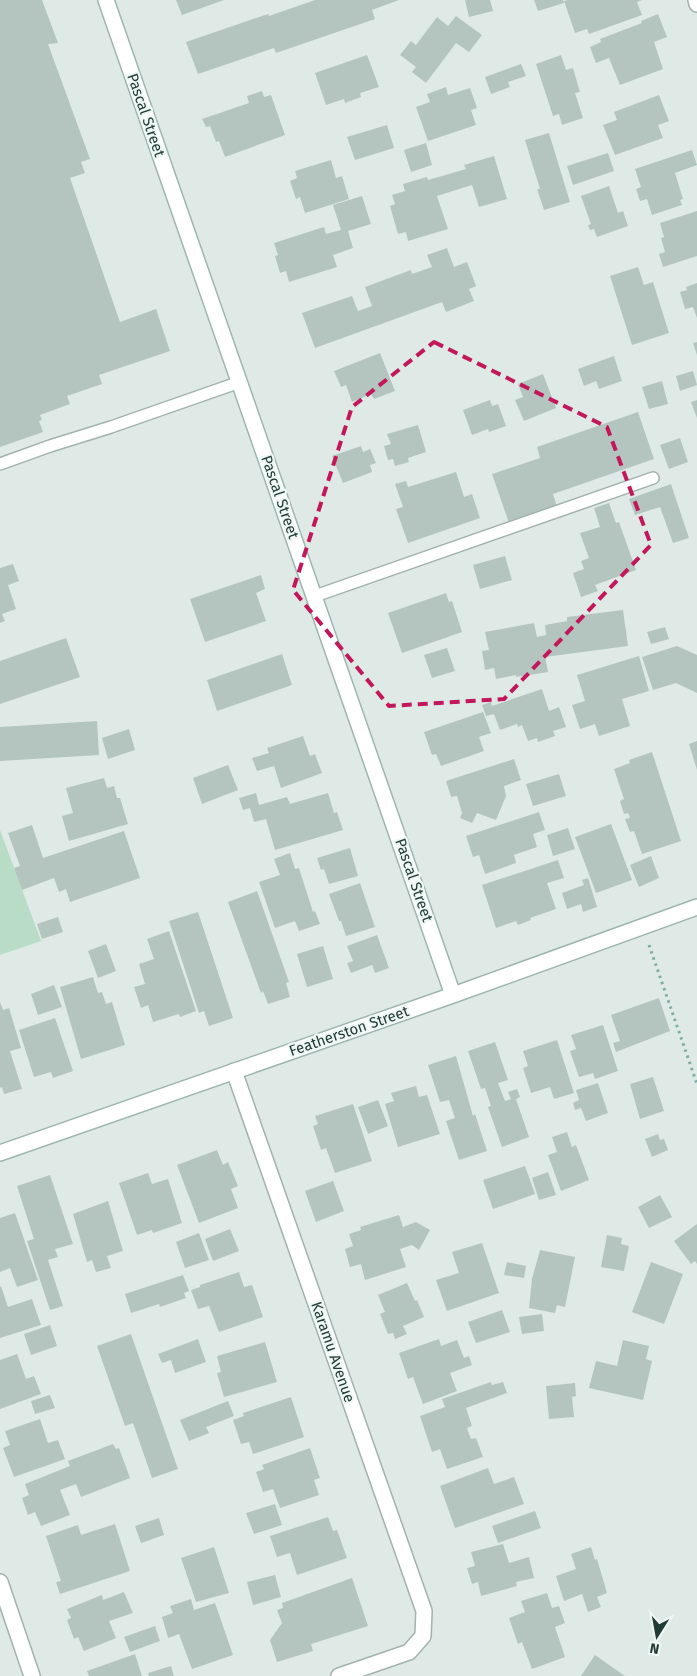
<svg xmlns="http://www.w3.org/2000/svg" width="697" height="1676" viewBox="0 0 697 1676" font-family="'Fira Sans',sans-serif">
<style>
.green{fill:#b8dcc6}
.building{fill:#b4c5c0}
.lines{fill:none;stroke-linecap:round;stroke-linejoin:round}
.lane-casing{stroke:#a2b2ae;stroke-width:14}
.street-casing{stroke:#a2b2ae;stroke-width:18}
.secondary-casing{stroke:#9eb6b0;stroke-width:18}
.path{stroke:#7faea5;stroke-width:3;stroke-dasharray:2.5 4;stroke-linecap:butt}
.lane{stroke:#fff;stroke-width:11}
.street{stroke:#fff;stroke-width:15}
.secondary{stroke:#fff;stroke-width:15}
.marked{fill:none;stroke:#c2185b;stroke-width:4;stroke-dasharray:10 6;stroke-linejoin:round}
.labels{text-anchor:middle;stroke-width:4.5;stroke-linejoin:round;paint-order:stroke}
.street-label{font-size:15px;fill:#203a36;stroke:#eff7f4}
</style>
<rect width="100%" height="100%" fill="#dfeae7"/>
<!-- green -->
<path class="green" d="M0,830L41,941L0,955Z"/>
<!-- building -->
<path class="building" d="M0,0H42L58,43L48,44L90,159L81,162L85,173L70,178L120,322L156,309L170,351L99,375L102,384L67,396L70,404L40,415L42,420L39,421L43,432L0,447Z
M176,0H224L182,15Z
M315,0H399L372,10L375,19L276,53L274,48L198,74L186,42L268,14L269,16Z
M465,0H490L493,11L469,17Z
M534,0H563L564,3L538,11Z
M568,0H642L637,2L642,15L589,34L587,29L575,33L564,1Z
M658,14L667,37L654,42L663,69L620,85L609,58L596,63L590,47L601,42L600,39L642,23L641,21Z
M456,16L482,35L469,52L456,43L426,83L412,72L416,67L400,55L411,41L416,45L437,17L448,26Z
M367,55L379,87L360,93L361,97L345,103L344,99L326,105L315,73Z
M561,55L566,70L573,68L580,92L575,93L583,118L562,125L559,114L553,116L536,64Z
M521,64L526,76L508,82L510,87L491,94L485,77Z
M446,87L448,95L470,88L477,108L471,110L476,125L428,141L416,107L430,102L427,94Z
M262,91L264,97L271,95L285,135L225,157L219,141L216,142L210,126L206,127L202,119L249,103L247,96Z
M659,95L669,121L658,125L663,138L615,155L603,125L617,120L614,112Z
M387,125L394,148L355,160L347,137Z
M549,133L570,202L544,210L537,189H540L525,140Z
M426,143L432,165L411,172L404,150Z
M692,150L697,165L675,173L683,199L680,200L682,205L652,215L647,199L640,201L636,189L641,187L635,169Z
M608,153L614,171L573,185L567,166Z
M494,156L507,199L479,207L472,185L437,196L448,229L408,241L406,232L398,234L390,206L395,204L392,195L405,191L403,184L427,177L428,180L466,169L464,165Z
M331,160L336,178L342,176L349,199L305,213L300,197L296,199L290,181L297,178L295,171Z
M609,186L618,213L623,211L628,226L597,237L594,229L590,230L588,225L591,224L581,196Z
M362,196L371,224L348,231L353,248L333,255L337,267L289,282L286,271L280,273L275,256L278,255L274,243L324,227L326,234L341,230L333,205Z
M697,211V256L663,267L659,254L665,252L661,238L664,237L660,223Z
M447,248L454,267L467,262L476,286L469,289L474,301L446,312L442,302L315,348L302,313L352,296L358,311L372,306L365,287L411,270L412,274L432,267L427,255Z
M638,267L644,285L653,282L669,333L632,345L610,276Z
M697,283V318L693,307L685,309L680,292L687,290L686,287Z
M697,342V355L693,343Z
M380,353L395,391L374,399L371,394L352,402L346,385L341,387L334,371Z
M614,356L622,381L599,389L596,381L584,386L578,369Z
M693,371L697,385L680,391L676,376Z
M543,374L556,408L524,421L515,400L523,397L518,384Z
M662,381L668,404L649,409L642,387Z
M490,400L492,406L498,404L506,426L489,432L488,429L472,435L463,410Z
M697,400V418L691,402Z
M638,412L654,459L553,494L557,507L509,523L492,474L540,458L537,447Z
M418,425L426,452L408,458L409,462L395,466L393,459L388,460L384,446L391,444L387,434Z
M680,438L688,462L669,469L660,445Z
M361,446L363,452L370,449L376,463L370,465L372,472L343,483L332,456Z
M456,472L464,497L472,494L480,518L408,543L396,509L403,507L395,484L406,481L408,487Z
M671,484L689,538L673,543L660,507L635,515L629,499Z
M609,503L616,523L619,522L636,570L595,585L598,591L581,597L573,573L584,569L581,561L589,558L580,533L600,527L594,508Z
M505,556L512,580L480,589L473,565Z
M13,564L19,581L8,585L16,609L2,614L5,621L0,623V568Z
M261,575L265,589L256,593L266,621L205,642L190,599Z
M446,593L449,602L452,601L462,632L402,653L388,613Z
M623,610L628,646L545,657L548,672L516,677V675L496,679L494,668L485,670L482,651L489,650L485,632L534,623L537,637L546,635L545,625L567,621V617Z
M665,627L669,639L651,644L647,632Z
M66,638L80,677L0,704V661Z
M677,646L697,655V693L676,683L653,690L642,657Z
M447,648L455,671L432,678L424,655Z
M282,654L292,685L217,711L207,680Z
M639,656L649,691L622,699L630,726L599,736L595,724L580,729L572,705L585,701L577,675Z
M542,689L549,711L559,707L566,727L553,731L555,736L538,742L537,738L528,741L522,725L518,727L517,724L500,730L494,714L486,716L482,705L491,702L492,706Z
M483,712L491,733L479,737L484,751L441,766L436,754L432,755L424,732Z
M97,721L99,755L0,761V727Z
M129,729L135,750L108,759L102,738Z
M303,736L310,756L315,754L322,773L281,788L274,766L257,771L252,758L269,753L267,748Z
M697,741V770L689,744Z
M652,752L681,841L642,854L634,831L630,832L625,819L630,818L628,813L624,814L620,801L624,799L614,769L630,763L629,760Z
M514,759L521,780L504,786L506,796L496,820L477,813L472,823L460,818L462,813L457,796L451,797L446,781Z
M228,765L238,790L202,804L193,778Z
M559,774L566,796L533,806L526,784Z
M104,778L107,788L114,786L117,798H120L128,824L69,841L62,816L73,813L66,788Z
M256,793L259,805L287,797L290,804L328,793L334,813L337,812L343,830L275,850L266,819L254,822L250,808L243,810L239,798Z
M539,812L545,830L533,834L537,847L514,855L516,863L485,874L479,855L473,857L466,836Z
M611,824L632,880L596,893L575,837Z
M32,825L43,858L124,831L140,878L70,902L66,889L59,892L54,878L22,890L14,868L20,866L8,833Z
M568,828L575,849L553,856L547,835Z
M350,848L358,876L329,884L324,869L321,870L317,858Z
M290,853L295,869L299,868L313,912L315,911L320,924L299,931L295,921L275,928L259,882L280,875L274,859Z
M651,856L659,878L639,887L630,865Z
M558,860L564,878L547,883L556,909L530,918L531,920L518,925L516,921L496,928L482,885Z
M588,878L597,907L583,912L581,904L567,909L562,893L584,885L582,880Z
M360,883L375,927L346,936L341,921H339L329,894Z
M257,891L289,982L286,983L290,997L268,1004L263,991L261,993L228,902Z
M198,912L233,1018L209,1026L204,1011L199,1013L169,921Z
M58,917L63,932L42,939L37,924Z
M169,931L196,1011L180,1017L179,1014L153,1022L148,1005L141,1008L134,987L145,984L139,964L154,959L147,939Z
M377,935L389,968L375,973L372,965L351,973L347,963L353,961L347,946Z
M106,944L116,971L98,978L88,951Z
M323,946L333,979L307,987L297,954Z
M93,977L98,993L102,992L106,1004L112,1002L125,1045L81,1059L60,987Z
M54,985L62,1007L38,1015L31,994Z
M659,998L670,1031L616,1052L613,1043L620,1041L611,1015Z
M0,1002L3,1010L9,1008L21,1048L10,1051L22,1089L4,1094L2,1087L0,1088Z
M55,1018L73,1071L53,1078L51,1072L34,1077L19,1030Z
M603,1025L618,1071L595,1079L593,1073L579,1077L570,1051L576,1049L571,1035Z
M557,1040L574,1093L554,1099L550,1087L531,1093L523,1068L528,1066L523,1051Z
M495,1042L508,1080L498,1083L505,1101L511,1099L508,1092L517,1089L520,1097L516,1099L529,1137L502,1147L488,1107L491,1106L485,1088L481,1089L468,1051Z
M456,1056L473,1116L475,1114L487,1151L459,1160L446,1121L455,1118L449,1100L440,1102L428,1065Z
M653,1077L664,1111L640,1119L630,1084Z
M598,1083L608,1113L586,1121L581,1108L575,1110L573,1103L579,1100L576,1090Z
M416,1086L419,1097L427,1095L440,1134L398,1147L385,1104L394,1101L391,1093Z
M378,1100L388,1126L368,1134L358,1107Z
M353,1104L372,1161L335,1173L326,1148L321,1150L313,1126L318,1124L315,1116Z
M567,1132L572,1147L576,1145L589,1180L561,1191L548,1155L557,1152L552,1137Z
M658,1134L660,1140L664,1139L668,1150L652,1157L645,1139Z
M217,1150L223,1165L228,1162L238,1186L231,1189L238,1208L199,1223L177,1165Z
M525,1166L535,1194L493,1209L483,1180Z
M548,1172L556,1195L539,1200L532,1178Z
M148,1173L152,1184L168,1179L182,1223L153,1233L152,1230L137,1235L119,1183Z
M50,1175L73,1244L55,1249L58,1257L48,1260L63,1306L50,1310L27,1241L34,1239L17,1186Z
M333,1181L344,1211L316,1222L305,1191Z
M660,1195L672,1217L649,1228L638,1207Z
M108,1201L123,1251L107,1256L111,1268L96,1272L92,1260L87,1262L73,1214Z
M15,1213L38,1280L17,1287L10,1268L0,1272V1218Z
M399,1215L403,1227L416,1222L430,1230L419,1250L412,1245L400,1249L406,1267L365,1280L361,1264L350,1267L345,1249L353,1246L349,1234L361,1230L360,1227Z
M697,1224V1264L695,1261L691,1264L674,1241Z
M230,1229L239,1251L213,1261L205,1239Z
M199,1233L209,1260L185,1268L176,1242Z
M607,1235L622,1238L621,1244L629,1246L624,1271L601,1267Z
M482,1243L499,1293L447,1311L436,1280L459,1273L452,1252Z
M540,1250L575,1257L565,1307L557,1305L555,1313L529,1308L532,1279Z
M507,1262L526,1266L524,1278L504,1275Z
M651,1262L683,1274L664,1324L632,1312Z
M239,1272L244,1287L252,1285L263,1317L219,1332L209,1306L198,1309L191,1290L200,1287V1285Z
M183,1275L189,1291L184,1293L186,1298L160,1307L159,1304L131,1313L125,1294Z
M407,1283L415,1301L417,1300L424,1317L403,1326L407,1334L395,1339L393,1333L388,1334L380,1314L385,1312L378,1295Z
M1,1286L8,1307L32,1299L41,1325L0,1338V1287Z
M502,1310L510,1332L476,1343L468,1322Z
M542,1314L544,1331L522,1334L519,1317Z
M50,1325L57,1346L31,1355L24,1334Z
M131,1334L178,1469L152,1478L133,1423L125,1426L97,1346Z
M198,1339L206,1362L175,1373L171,1360L162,1363L158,1354Z
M439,1339L441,1346L457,1340L464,1358L469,1356L472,1365L450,1373L457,1391L423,1404L413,1377L408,1379L399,1353Z
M623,1340L649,1346L646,1359L652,1361L643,1400L589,1388L596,1361L617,1366Z
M265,1342L277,1382L224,1397L217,1373L221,1372L217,1356Z
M17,1354L26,1379L34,1376L41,1394L0,1409V1360Z
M491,1382L492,1385L503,1382L507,1393L466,1408L472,1426L467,1428L471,1439L476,1438L483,1457L447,1469L440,1449L432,1452L420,1416L445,1407L442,1399Z
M575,1383L576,1396L572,1397L574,1417L549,1419L546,1386Z
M50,1395L55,1408L35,1414L31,1401Z
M291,1397L304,1437L253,1454L249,1442L241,1444L233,1420L244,1416L243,1413Z
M228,1401L234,1416L206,1427L209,1433L189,1441L180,1420Z
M40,1419L48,1443L58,1440L65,1459L14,1477L3,1448L10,1445L5,1431Z
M113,1444L116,1449L119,1448L130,1478L81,1497L76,1484L60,1490L70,1515L41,1526L35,1512L28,1515L22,1498L29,1495L25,1484L70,1466L68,1461Z
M310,1448L320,1478L314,1480L319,1495L280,1508L273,1489L263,1492L256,1472L264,1469L262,1465Z
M488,1468L494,1484L514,1477L524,1504L455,1528L440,1486Z
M275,1504L282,1525L254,1534L246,1513Z
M535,1511L541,1528L498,1543L492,1526Z
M328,1517L333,1531L337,1530L347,1558L297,1575L290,1553L277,1557L270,1536Z
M159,1518L164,1535L141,1543L135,1526Z
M115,1524L130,1571L60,1594L56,1582L61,1581L46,1536L78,1525L81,1535Z
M503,1544L509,1563L529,1557L534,1578L516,1582L517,1586L481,1596L478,1582L472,1584L467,1568L475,1566L471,1552Z
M214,1547L229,1593L196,1602L181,1558Z
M591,1547L595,1560L597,1559L607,1593L597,1597L601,1607L588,1612L582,1594L564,1601L556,1576L576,1569L571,1554Z
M275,1575L281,1597L253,1605L247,1582Z
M352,1578L368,1626L311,1644L313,1651L277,1662L270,1640L282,1623L277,1610L283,1608L282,1603Z
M124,1592L133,1613L109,1621L116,1638L84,1651L78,1637L74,1639L67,1620L71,1618L67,1609L102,1595L103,1600Z
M547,1593L552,1608L559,1606L565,1623L555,1627L565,1657L532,1669L522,1642L518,1644L509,1618L525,1612L521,1601Z
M191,1599L194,1610L215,1603L233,1655L192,1669L179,1634L168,1638L162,1617L173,1613L170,1606Z
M155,1626L160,1641L130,1652L124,1637Z
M135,1654L142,1676H89L87,1671Z
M595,1655L625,1676H581Z
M171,1666L174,1676H149L148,1673Z"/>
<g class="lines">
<defs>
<path id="lane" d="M0,464L50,446L111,427L240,382
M315,596L653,478"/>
<path id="street" d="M696,0L697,4
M234,1071L424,1611L423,1636L409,1652L339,1676
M0,1582L32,1676"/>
<path id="secondary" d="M106,0L453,995
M0,1153L453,995L697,907"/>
</defs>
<!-- lane casing -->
<use href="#lane" class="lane-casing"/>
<!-- street casing -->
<use href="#street" class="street-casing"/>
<!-- secondary casing -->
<use href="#secondary" class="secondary-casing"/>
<!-- path -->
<path class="path" d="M649,945L697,1084"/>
<!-- lane -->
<use href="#lane" class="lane"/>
<!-- street -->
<use href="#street" class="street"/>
<!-- secondary -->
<use href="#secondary" class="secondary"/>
</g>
<!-- marked area -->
<path class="marked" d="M434,342L607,427L651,545L504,699L389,706L293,590L352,407Z"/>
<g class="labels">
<!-- street labels -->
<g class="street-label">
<text transform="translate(146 115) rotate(71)" y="5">Pascal Street</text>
<text transform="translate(280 497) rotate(71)" y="5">Pascal Street</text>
<text transform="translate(414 880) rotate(71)" y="5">Pascal Street</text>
<text transform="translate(349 1031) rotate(-19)" y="5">Featherston Street</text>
<text transform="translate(333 1352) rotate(71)" y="5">Karamu Avenue</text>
</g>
</g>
<!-- north arrow -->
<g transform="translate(657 1636) rotate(191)" stroke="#eff7f4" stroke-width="4" paint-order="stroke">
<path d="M0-4L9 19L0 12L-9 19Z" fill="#203a36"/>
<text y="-8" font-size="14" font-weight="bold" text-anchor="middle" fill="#203a36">N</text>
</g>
</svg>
